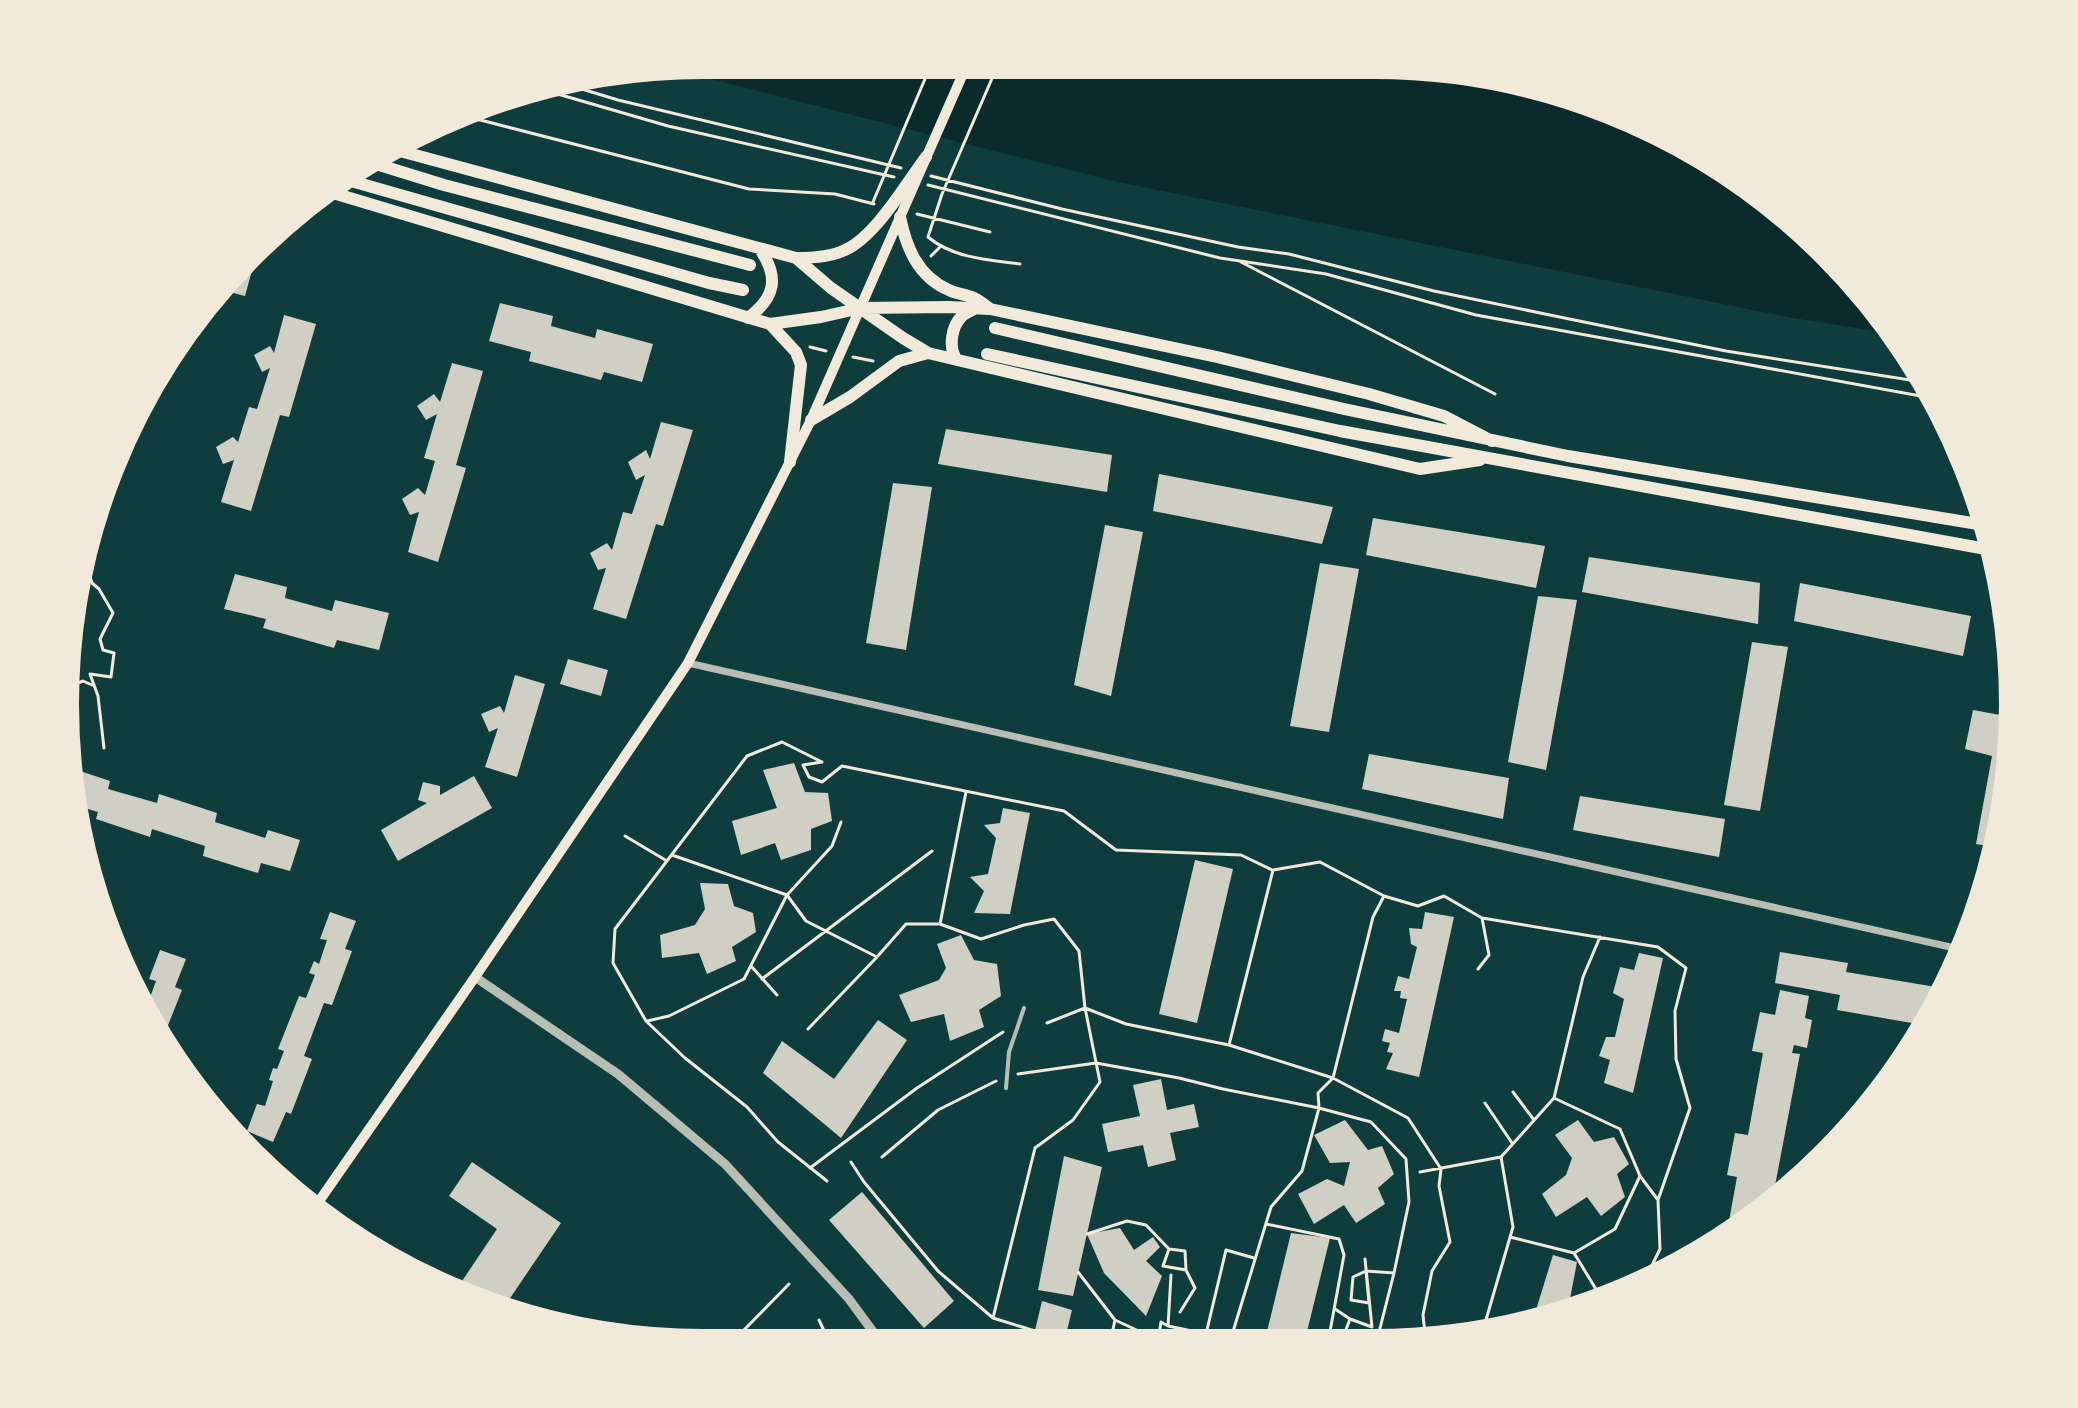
<svg xmlns="http://www.w3.org/2000/svg" width="2078" height="1408" viewBox="0 0 2078 1408" font-family="Mulish,sans-serif">
<style>
.water{fill:#0a2a2b}
.building{fill:#cfcfc3}
.lines{fill:none;stroke-linecap:round;stroke-linejoin:round}
.path{stroke:#f1e9da;stroke-width:3}
.service{stroke:#b8beb3;stroke-width:4}
.minor{stroke:#b8beb3;stroke-width:7}
.tertiary{stroke:#b8beb3;stroke-width:9}
.secondary{stroke:#f1e9da;stroke-width:10}
.primary{stroke:#f1e9da;stroke-width:12}
.rim{fill:none;stroke:#f1e9da;stroke-width:10}
</style>
<rect width="100%" height="100%" fill="#0f3d3e"/>
<!-- water -->
<path class="water" d="M704,60H1374L1499,72L1659,127L1829,248L1900,335L1793,318L1113,181L664,67Z"/>
<!-- building -->
<path class="building" d="M257,252L245,296L218,289Z
M500,303L553,316L551,326L595,338L597,329L653,344L642,382L604,372L601,380L529,361L531,352L489,341Z
M284,315L316,324L289,417L280,415L251,511L221,502L234,460L223,464L216,447L233,437L238,442L249,407L257,409L270,368L262,372L254,355L270,346L274,353Z
M452,363L483,371L456,465L466,468L438,562L408,552L419,512L410,515L402,499L418,488L425,495L435,461L424,458L437,414L426,420L417,406L434,394L440,402Z
M661,422L693,430L663,526L656,524L626,619L593,609L606,568L598,570L590,553L607,543L612,550L623,512L632,514L645,475L636,480L628,462L646,450L650,459Z
M946,429L1112,455L1107,492L938,464Z
M1159,474L1333,507L1322,544L1153,511Z
M893,483L932,487L906,650L866,643Z
M1373,518L1545,546L1536,588L1366,555Z
M1105,525L1143,532L1111,696L1074,685Z
M1589,557L1760,583L1758,624L1582,592Z
M1320,563L1359,569L1329,732L1290,726Z
M235,574L287,587L285,598L332,611L335,600L389,613L379,650L337,640L334,648L263,628L266,619L224,609Z
M1800,583L1971,616L1963,656L1794,621Z
M1538,596L1577,600L1546,770L1508,762Z
M1752,642L1788,647L1760,811L1724,805Z
M568,659L608,670L601,696L560,684Z
M515,675L545,684L517,777L485,767L498,728L489,732L481,714L500,706L504,713Z
M1973,710L2017,718L2006,829L2000,848L1976,844L1992,756L1965,749Z
M1369,754L1509,778L1503,819L1362,789Z
M794,763L805,792L828,793L832,821L811,829V850L781,860L775,843L741,855L732,821L777,808L763,770Z
M80,771L110,781L108,789L157,803L159,794L217,813L215,822L265,838L268,830L300,840L290,871L261,863L258,873L203,856L205,846L152,829L150,837L96,819L98,812L71,804L70,798Z
M474,776L492,808L398,861L381,830L427,803L418,800L423,782L440,786V795Z
M1580,796L1725,819L1719,857L1573,830Z
M1003,808L1030,813L1010,914L974,913L984,891L970,877L988,874L996,838L984,825L1000,823Z
M1195,860L1233,869L1197,1023L1159,1014Z
M700,883L728,884L734,906L753,913L756,932L732,947L736,961L707,974L699,953L662,958L660,935L695,925L705,909Z
M330,912L356,921L345,949L352,951L332,1005L324,1003L304,1056L312,1059L291,1114L286,1112L273,1142L247,1131L257,1104L265,1106L273,1081L269,1080L273,1068L277,1069L284,1051L278,1049L299,996L306,998L315,975L309,973L314,961L319,964L327,940L320,939Z
M1425,912L1454,917L1419,1077L1386,1069L1393,1053L1387,1052L1390,1043L1382,1041L1385,1029L1399,1033L1407,999L1400,998L1401,991H1394L1398,976L1409,979L1417,947L1411,944L1409,928L1422,929Z
M961,935L974,960L997,964L1001,996L979,1010L984,1027L950,1041L944,1014L911,1022L899,995L939,980L946,968L937,944Z
M160,950L186,959L175,987L182,990L161,1043L158,1041L146,1026L140,1010L143,1002L148,1003L156,981L149,979Z
M1780,952L1848,963L1846,972L1948,989L1929,1026L1837,1010L1840,995L1775,983Z
M1639,953L1663,958L1633,1093L1604,1083L1610,1060L1599,1056L1606,1037H1615L1624,999L1613,993L1620,967L1634,970Z
M1780,990L1809,996L1805,1018L1812,1020L1807,1048L1794,1045L1792,1053L1800,1054L1771,1207L1725,1243L1737,1177L1727,1175L1735,1133L1748,1135L1763,1053L1752,1051L1760,1012L1775,1015Z
M878,1020L907,1040L841,1138L763,1073L782,1041L834,1079Z
M1161,1079L1167,1110L1194,1104L1199,1127L1170,1133L1176,1160L1148,1167L1143,1145L1108,1152L1102,1124L1140,1116L1133,1085Z
M1345,1120L1368,1150L1382,1146L1394,1174L1378,1188L1385,1204L1356,1223L1344,1205L1314,1224L1298,1194L1327,1179L1344,1186L1350,1162L1330,1163L1314,1135Z
M1578,1120L1594,1142L1614,1137L1629,1164L1617,1174L1625,1197L1601,1216L1587,1197L1556,1217L1542,1194L1566,1175L1572,1158L1555,1135Z
M1064,1156L1102,1167L1073,1296L1038,1290Z
M472,1162L561,1223L502,1310L454,1293L497,1229L449,1196Z
M862,1192L954,1301L924,1328L829,1220Z
M1120,1228L1134,1250L1153,1237L1160,1247L1146,1261L1162,1276L1146,1316L1104,1273L1087,1234Z
M1291,1233L1330,1238L1303,1348H1263Z
M1553,1255L1577,1262L1567,1315L1531,1326Z
M1042,1301L1072,1310L1064,1343L1067,1348H978L984,1331L1032,1343Z"/>
<g class="lines">
<!-- path -->
<path class="path" d="M1000,60L942,194L928,237C953,258 988,260 1020,264
M562,83L618,100L901,168
M537,88L668,126L894,177
M495,95L556,94
M457,114L749,189L835,194L874,204
M931,176L1062,209L1238,247L1289,254L1434,291L1545,314L1726,351L1929,383
M928,185L1220,258L1326,274L1476,315L1937,399
M873,202L933,60
M917,214L990,232
M931,256L940,247
M1241,262L1495,394
M810,347L826,351
M853,357L873,361
M85,561L92,583L99,589L113,613L100,639L103,650L114,653L111,677L90,674L98,696L104,748
M63,689L83,681L92,685
M822,762L782,742L747,756L615,929L613,963L646,1021L685,1058L747,1107L778,1142L827,1181
M822,762L803,765L809,777L822,782L842,766L1064,811L1116,850L1241,855L1272,870
M625,836L667,861
M672,855L787,895L806,921L877,957L906,924H940L981,939L1024,925L1054,919L1079,951L1085,1008L1100,1082L1073,1120L1035,1148L993,1318
M1384,896L1418,906L1444,896L1482,918L1489,955L1478,969
M1482,918L1658,947L1686,968L1675,1011L1676,1059L1690,1108L1658,1200L1640,1176
M940,924L966,792
M751,966L777,995
M762,979L932,851
M647,1021L669,1016L744,979L787,895L832,846L841,822
M1047,1023L1085,1008L1126,1024L1229,1045L1333,1078L1408,1118L1441,1169L1439,1186L1450,1242L1432,1271L1423,1315L1426,1343
M808,1029L877,957
M1018,1074L1096,1063L1179,1078L1223,1089L1319,1108L1371,1122L1406,1159L1409,1202L1394,1273L1375,1348
M1513,1092L1534,1120
M1485,1103L1512,1143
M882,1157L938,1110L996,1081
M1501,1157L1554,1098L1583,977L1600,937
M851,1162L864,1182L938,1271L993,1318L1035,1331
M810,1168L917,1088L1003,1032
M1420,1172L1501,1157L1513,1227L1481,1337
M1266,1224L1339,1239L1344,1255L1327,1348
M1087,1234L1127,1221L1146,1225L1169,1249
M1510,1237L1574,1253L1615,1229L1640,1176L1620,1129L1554,1098
M1574,1253L1605,1304
M1366,1271L1369,1303L1351,1300L1353,1277Z
M1366,1271L1394,1273
M1078,1272L1115,1320L1158,1340L1202,1348
M1641,1288L1660,1249L1658,1200
M1335,1309L1350,1319
M1180,1312L1195,1288L1186,1270L1163,1266L1169,1249L1185,1251L1186,1270
M819,1320L832,1348
M1168,1326L1171,1275
M1206,1334L1226,1250L1254,1258
M1064,1343L1093,1348
M756,1348L742,1332L789,1284
M1109,1348L1115,1320
M1157,1348L1161,1322L1168,1326L1231,1339
M1183,1348L1187,1335
M1228,1348L1271,1207L1302,1171L1319,1108L1318,1093L1333,1078L1373,917L1384,896L1320,862L1273,870L1229,1045
M1339,1348L1350,1319L1372,1327L1365,1259"/>
<!-- service -->
<path class="service" d="M1006,1088L1009,1052L1024,1008"/>
<!-- minor -->
<path class="minor" d="M688,663L1968,951"/>
<!-- tertiary -->
<path class="tertiary" d="M475,977L618,1074L725,1164L849,1299L885,1348"/>
<!-- secondary -->
<path class="secondary" d="M315,1207L475,977L688,663L811,420L969,60"/>
<!-- primary -->
<path class="primary" d="M389,148L796,258C812,258 831,257 845,250C875,237 906,184 926,157
M363,160L444,185L750,265
M337,177L709,283L743,290
M323,190L770,324L821,317L861,308L949,307L990,309L1217,357L1369,394L1444,416L1492,441
M900,217C906,247 918,277 949,290C956,294 966,294 974,298C979,300 985,305 990,309
M796,258L831,288L903,338L928,353L1420,469L1480,460
M748,318C776,297 779,277 760,249
M770,324L796,352L801,365L790,462
M995,328L1344,409L1568,456L1990,526
M987,354L1340,431L1997,551
M957,360C948,348 951,326 963,315C967,312 972,310 976,308
M811,420L850,397L899,361L928,353"/>
</g>
<!-- crop -->
<path d="M0 0H2078V1408H0ZM704 74H1374A630 630 0 0 1 2004 704V704A630 630 0 0 1 1374 1334H704A630 630 0 0 1 74 704V704A630 630 0 0 1 704 74Z" fill="#f1e9da" fill-rule="evenodd"/>
<path class="rim" d="M704 74H1374A630 630 0 0 1 2004 704V704A630 630 0 0 1 1374 1334H704A630 630 0 0 1 74 704V704A630 630 0 0 1 704 74Z"/>
</svg>
